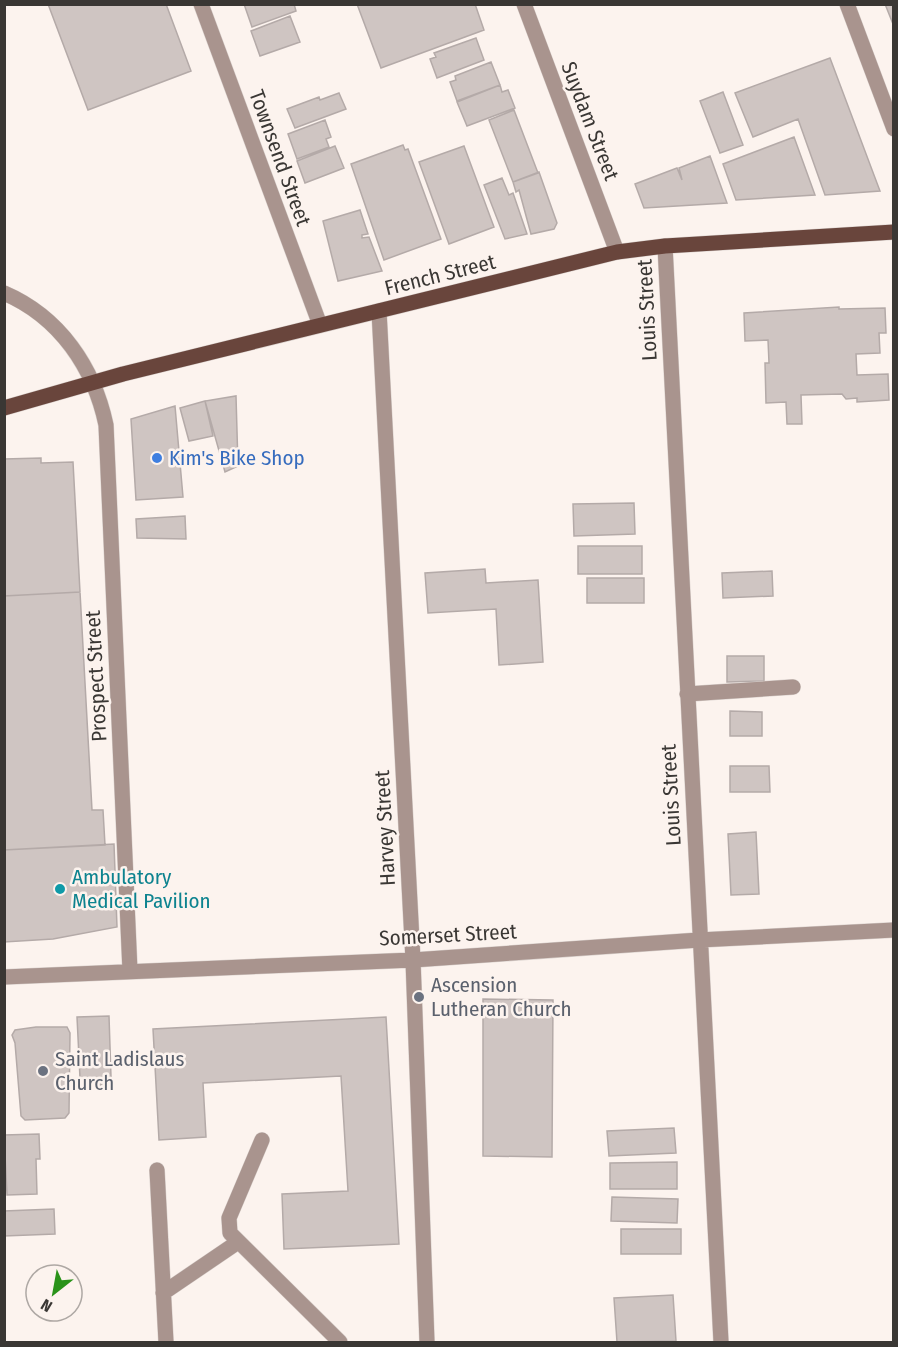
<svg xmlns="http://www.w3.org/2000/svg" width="898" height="1347" viewBox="0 0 898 1347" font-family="'Fira Sans Condensed',sans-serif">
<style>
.building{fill:#cfc5c2;stroke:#b4aaa8;stroke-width:1.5}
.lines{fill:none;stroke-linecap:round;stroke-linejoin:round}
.minor-casing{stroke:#d9d1cd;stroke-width:16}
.major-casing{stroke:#d9d1cd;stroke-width:16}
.minor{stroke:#a9948e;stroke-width:15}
.major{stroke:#69453c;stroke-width:15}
.shop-dot{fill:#3f7fe0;stroke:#fcf3ee;stroke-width:2}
.culture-dot{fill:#0f9aa8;stroke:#fcf3ee;stroke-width:2}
.worship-dot{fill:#6b7280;stroke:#fcf3ee;stroke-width:2}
.labels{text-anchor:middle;stroke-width:5;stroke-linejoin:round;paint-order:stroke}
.street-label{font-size:21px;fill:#3a3734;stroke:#fcf3ee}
.shop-label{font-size:21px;fill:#366cbe;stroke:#fcf3ee;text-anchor:start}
.culture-label{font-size:21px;fill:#0d838f;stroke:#fcf3ee;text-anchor:start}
.worship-label{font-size:21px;fill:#5b616d;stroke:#fcf3ee;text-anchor:start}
</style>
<rect width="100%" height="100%" fill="#fcf3ee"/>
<!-- building -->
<path class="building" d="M48,4H166L191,71L88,110Z
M244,4H294L296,11L252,27Z
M357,4H475L484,30L381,68Z
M885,4H894V24H893Z
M290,16L300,42L260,56L251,31Z
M476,38L484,60L437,78L430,59L436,57L434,53Z
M830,58L880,191L825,195L798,119L753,137L735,93Z
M491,62L500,85L457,101L450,82L456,80L455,76Z
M500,85L502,92L508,90L515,108L467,126L457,102Z
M723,92L743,145L720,153L700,101Z
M339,93L346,109L295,128L287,109L319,97L320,100Z
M514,110L538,173L513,182L489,120Z
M325,120L331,137L326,139L329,147L297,159L288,134Z
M794,137L815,195L736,200L723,164Z
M403,145L405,150L408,149L441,239L384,260L351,164Z
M335,146L344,168L305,183L297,161Z
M464,146L494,227L449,244L419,162Z
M710,156L727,203L644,208L635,184L677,168L682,180L679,168Z
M539,172L557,223L554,229L531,234L519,190L516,192L513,182Z
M502,178L509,195L513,193L527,234L505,239L484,185Z
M360,210L368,234L362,235V238L369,237L382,271L338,281L323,221Z
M839,307V309L885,308L886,333H879L880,353L856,354L857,375L888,374L889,400L857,402V398L846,399L842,394L801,395L802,424H787L786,402L766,403L765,363H769L768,340L745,341L744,313Z
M236,396L238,466L225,472L205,401Z
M205,401L213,436L189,441L180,408Z
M175,406L183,497L136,500L131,419Z
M41,458V463L73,462L80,592L4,596V459Z
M634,503L635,534L574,536L573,504Z
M185,516L186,539L137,538L136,519Z
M578,546H642V574H578Z
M485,569L486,583L538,580L543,662L499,665L496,609L428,613L425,573Z
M772,571L773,596L723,598L722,573Z
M587,578H644V603H587Z
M80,592L92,810H103L105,845L4,850V596Z
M727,656H764V681L727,682Z
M730,711L762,712V736H730Z
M730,766H769L770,792H730Z
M756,832L759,894L731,895L728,834Z
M114,844L117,927L53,939L4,942V850Z
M483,999L553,1000L552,1157L483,1156Z
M109,1016L111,1077H108V1085H97V1078H80L77,1017Z
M386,1017L399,1244L284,1249L282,1194L348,1191L341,1076L203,1083L206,1137L159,1140L153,1029Z
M36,1027H67L70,1033L69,1113L65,1118L25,1120L21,1116L15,1043L12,1035L15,1030Z
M674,1128L676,1153L609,1156L607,1131Z
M39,1134L40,1159H36L37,1194L7,1195L4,1135Z
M677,1162V1189H610V1163Z
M612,1197L678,1199L677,1223L611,1221Z
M54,1209L55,1234L4,1236V1211Z
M621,1229H681V1254H621Z
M673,1295L676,1341L617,1342L614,1298Z"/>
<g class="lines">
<defs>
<path id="minor" d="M201,4L320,325
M524,4L617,252
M847,4L894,129
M665,246L721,1342
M4,293C60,317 94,368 106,425L130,971
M379,311L413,960L427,1342
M687,694L793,687
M4,977L413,960L699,940L894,930
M262,1140L229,1218L230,1233L340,1342
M157,1170L166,1342
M163,1293L238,1242"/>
<path id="major" d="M4,408L123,374L617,252L665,246L894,232"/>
</defs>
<!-- minor casing -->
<use href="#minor" class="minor-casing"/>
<!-- major casing -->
<use href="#major" class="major-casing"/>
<!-- minor -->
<use href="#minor" class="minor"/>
<!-- major -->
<use href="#major" class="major"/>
</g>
<!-- markers -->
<circle class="shop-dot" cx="157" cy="458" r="6"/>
<circle class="culture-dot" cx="60" cy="889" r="6"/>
<g class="worship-dot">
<circle cx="419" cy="997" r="6"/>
<circle cx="43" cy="1071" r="6"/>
</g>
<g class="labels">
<!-- street labels -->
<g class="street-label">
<text transform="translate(590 121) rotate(69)" y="7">Suydam Street</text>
<text transform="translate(280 158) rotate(70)" y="7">Townsend Street</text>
<text transform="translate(440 275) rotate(-14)" y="7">French Street</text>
<text transform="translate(647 310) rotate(-93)" y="7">Louis Street</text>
<text transform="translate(96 676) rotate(-93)" y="7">Prospect Street</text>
<text transform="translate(671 795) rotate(-93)" y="7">Louis Street</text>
<text transform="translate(385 828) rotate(-93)" y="7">Harvey Street</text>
<text transform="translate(448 935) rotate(-3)" y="7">Somerset Street</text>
</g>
<!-- shop labels -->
<g class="shop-label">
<text x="169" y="465">Kim's Bike Shop</text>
</g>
<!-- culture labels -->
<g class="culture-label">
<text x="72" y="884">Ambulatory<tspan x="72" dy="24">Medical Pavilion</tspan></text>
</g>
<!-- worship labels -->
<g class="worship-label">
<text x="431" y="992">Ascension<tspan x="431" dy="24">Lutheran Church</tspan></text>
<text x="55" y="1066">Saint Ladislaus<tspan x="55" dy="24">Church</tspan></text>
</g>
</g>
<!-- border -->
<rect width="898" height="1347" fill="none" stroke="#3a3734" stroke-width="12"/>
<!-- north arrow -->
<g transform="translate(54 1293) rotate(211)"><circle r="28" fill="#fcf3ee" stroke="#aea8a4" stroke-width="1.5"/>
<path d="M0-4.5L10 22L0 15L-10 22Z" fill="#2a931a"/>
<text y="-9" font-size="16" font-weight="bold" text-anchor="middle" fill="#3a3734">N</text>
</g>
</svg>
